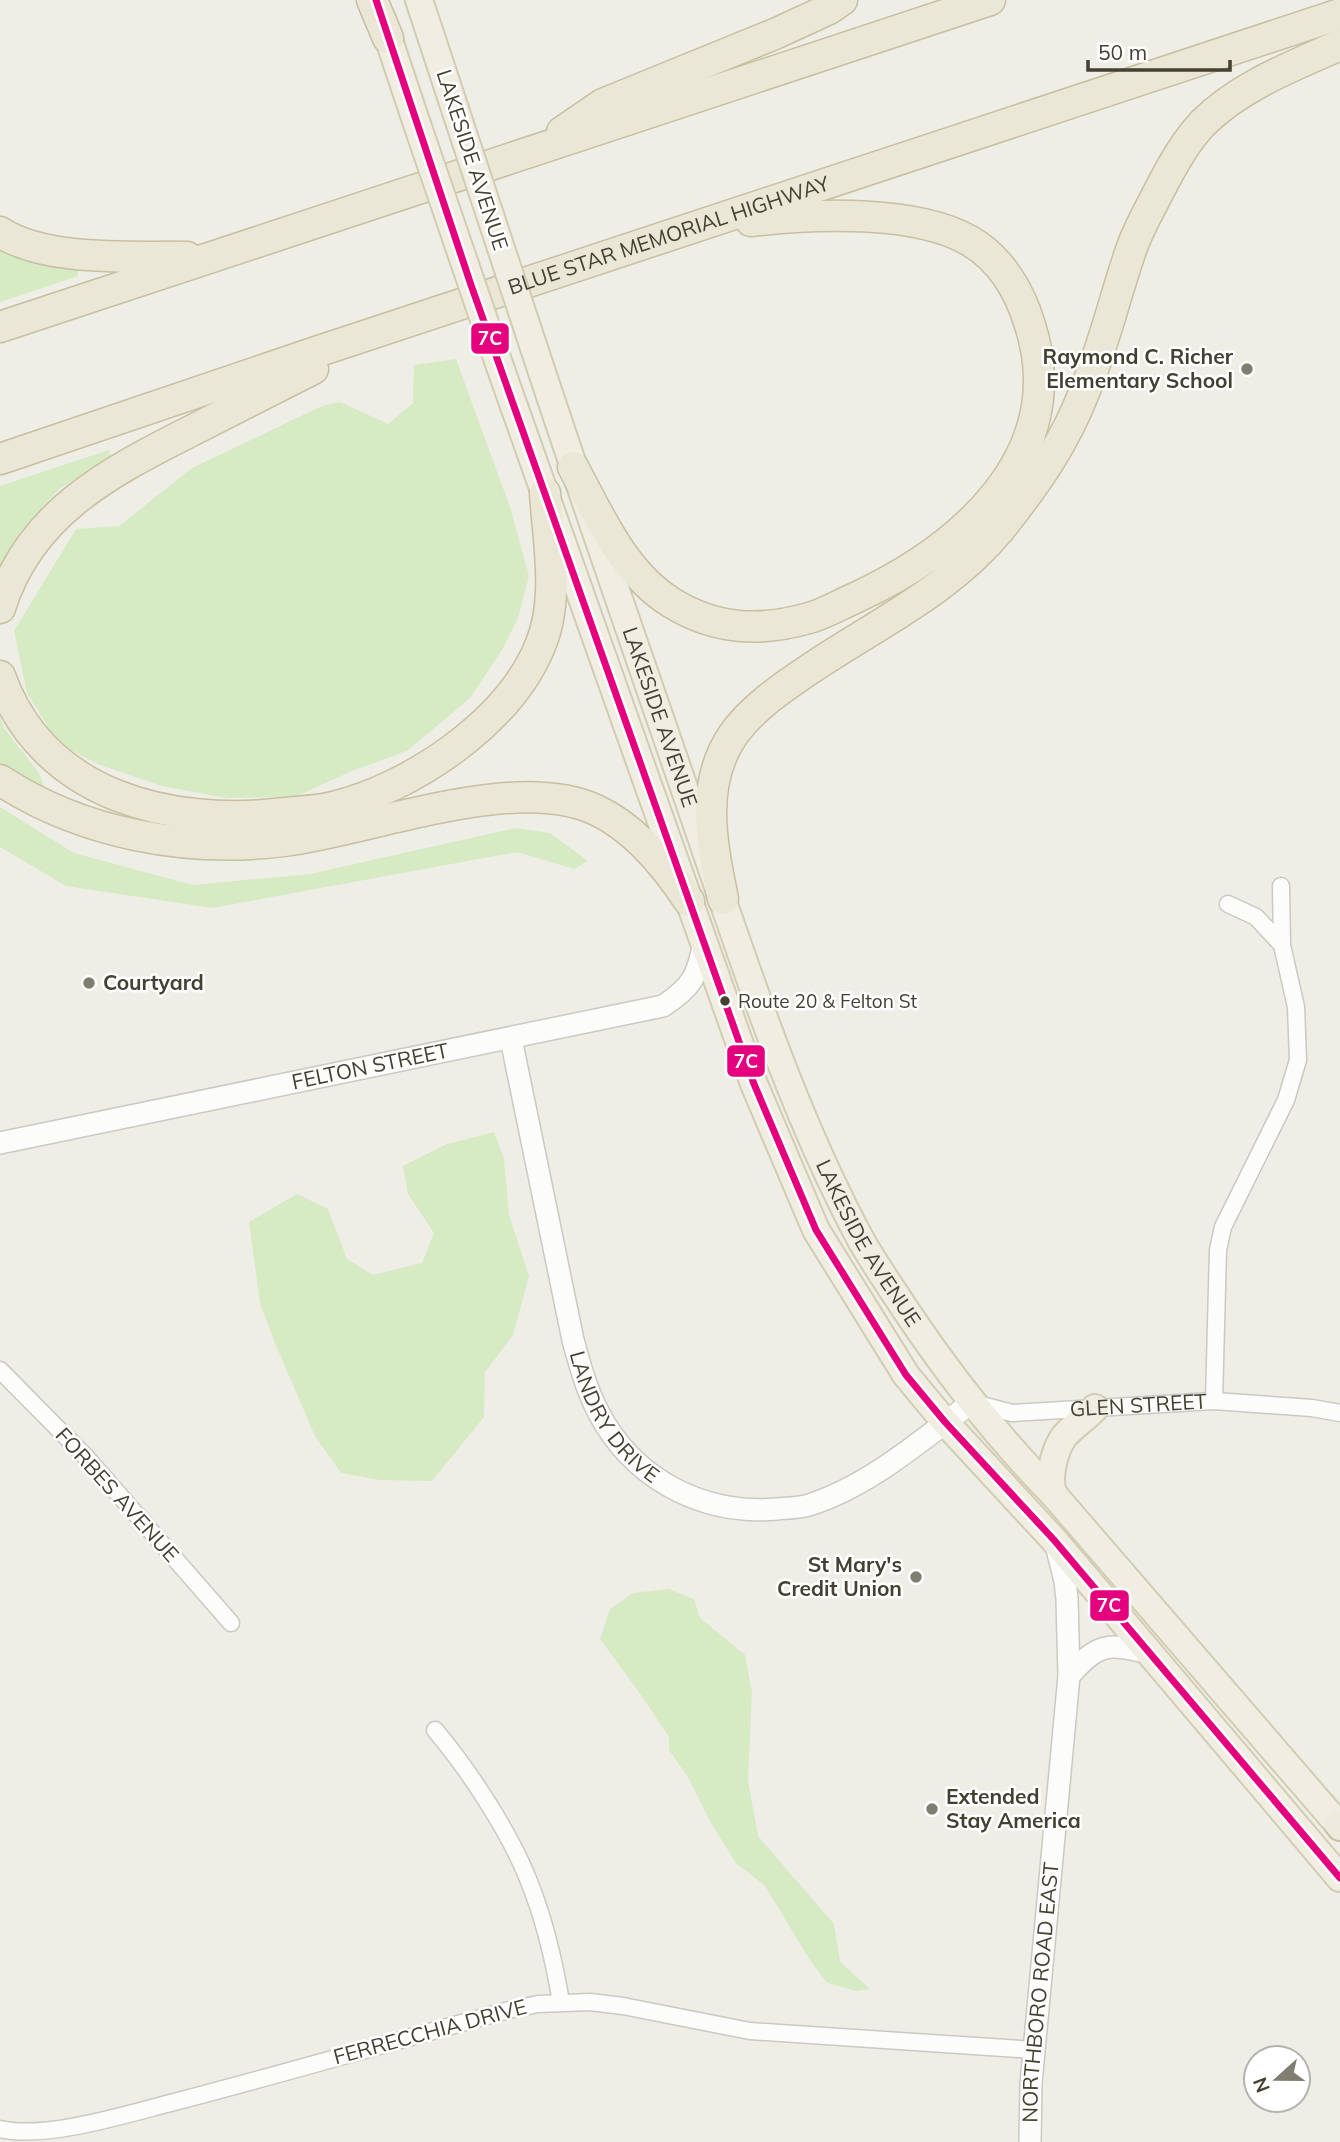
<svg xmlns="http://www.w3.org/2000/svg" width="1340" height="2142" viewBox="0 0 1340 2142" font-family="Mulish,sans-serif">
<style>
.green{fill:#d6ebc4}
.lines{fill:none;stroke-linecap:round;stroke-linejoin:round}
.minor-casing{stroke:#cbc9c2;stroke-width:19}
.tertiary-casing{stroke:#cbc9c2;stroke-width:24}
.primary-casing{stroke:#d2cdb2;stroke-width:30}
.trunk-casing{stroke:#c8bfa0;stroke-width:30}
.motorway-casing{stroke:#c8bfa0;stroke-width:33}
.minor{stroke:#fcfcfb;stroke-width:16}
.tertiary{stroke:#fcfcfb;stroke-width:21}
.primary{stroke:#f0eee2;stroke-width:26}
.trunk{stroke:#eeeadc;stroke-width:26}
.motorway{stroke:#ebe7d7;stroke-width:30}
.primary-bridge-casing{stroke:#d2cdb2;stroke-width:30;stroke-linecap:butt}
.primary-bridge{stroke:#f0eee2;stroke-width:26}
.bus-1-casing{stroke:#fff;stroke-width:12}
.bus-1{stroke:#e5007d;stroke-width:7}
.poi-dot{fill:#807d71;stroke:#fff;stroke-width:2.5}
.bus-dot{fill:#444032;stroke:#fff;stroke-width:2.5}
.labels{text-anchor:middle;stroke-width:5;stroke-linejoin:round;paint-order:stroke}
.bus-label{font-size:19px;fill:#444032;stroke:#fff;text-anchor:start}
.street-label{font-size:21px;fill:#444032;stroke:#fff}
.poi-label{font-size:21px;font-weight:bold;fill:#444032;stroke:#fff;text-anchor:end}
.line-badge{stroke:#fff;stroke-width:2.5}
.badge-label{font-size:19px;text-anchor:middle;font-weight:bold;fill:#fff}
</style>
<rect width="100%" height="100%" fill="#eeede6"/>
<!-- green -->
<path class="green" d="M0,247L39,265L78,267V276L0,302Z
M456,359L511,510L529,576L518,618L502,650L470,698L407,751L352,771L295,797L226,798L162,786L100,765L59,744L27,693L14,631L76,529L119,526L192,468L322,406L340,402L388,424L413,403L414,365Z
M109,450L111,456L59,489L20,533L0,567V486Z
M0,717L4,728L39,773L47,794L0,768Z
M0,807L74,853L193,885L310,874L516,828L550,833L588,861L574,869L517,852L212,908L66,886L0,847Z
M494,1132L504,1158L509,1215L529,1276L513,1335L485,1372L484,1417L432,1481L380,1480L341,1473L315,1436L274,1341L260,1303L249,1222L297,1194L328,1209L347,1259L373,1275L422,1263L434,1233L408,1194L403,1166L447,1144Z
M669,1589L694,1599L700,1618L745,1655L752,1692L748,1781L758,1836L834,1924L840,1962L870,1989L857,1991L827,1983L810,1960L765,1886L736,1863L711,1823L688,1777L669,1750V1737L641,1695L600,1639L610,1609L633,1593Z"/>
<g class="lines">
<defs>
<g id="minor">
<path d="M1228,904L1256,917L1282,945"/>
<path d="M0,1370L87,1458L231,1623"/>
<path d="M1214,1401L1218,1250L1223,1227L1286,1100L1298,1060L1296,1007L1282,945L1281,886"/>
<path id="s1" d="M974,1403L1012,1413L1214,1401L1312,1408L1340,1413"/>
<path d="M435,1730C468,1769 509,1831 528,1879C544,1918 554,1960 561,2002"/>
<path d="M0,2129C47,2140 130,2113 178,2101C289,2072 399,2040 509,2010L538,2004L590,2002L623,2006L750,2031L1035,2050"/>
</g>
<g id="tertiary">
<path id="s2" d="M511,1039L573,1340C581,1370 589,1398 605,1424C642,1484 708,1515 777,1509C788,1508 799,1508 809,1505C869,1486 922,1440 971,1403"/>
<path id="s3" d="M0,1143L663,1006C692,987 697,977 704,943"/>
<path d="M1069,1676C1100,1641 1107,1644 1151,1653"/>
<path id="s4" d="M1030,2142L1031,2083L1069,1676L1067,1599L1065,1581L1056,1545"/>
</g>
<g id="primary">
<path d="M419,0L455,109"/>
<path d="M382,19L417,124"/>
<path id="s5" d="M534,348C584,500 637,651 689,802C740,949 788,1105 862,1242C876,1266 892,1289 907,1312C952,1379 998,1438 1055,1496L1338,1824"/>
<path d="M498,361L754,1084L816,1230L906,1375L945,1422L1054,1540L1340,1878"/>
<path d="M1055,1496C1046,1482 1054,1452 1063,1438C1069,1429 1087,1417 1095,1408"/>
</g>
<path id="trunk" d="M1338,1824L1340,1827"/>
<g id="motorway">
<path d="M372,0L388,38"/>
<path d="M562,132L603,104L777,33L829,9L842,0"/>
<path d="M0,232C46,262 132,256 187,257"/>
<path d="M0,327L990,0"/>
<path id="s6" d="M0,459L316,352L1340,14"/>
<path d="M573,467C599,515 623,573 672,603C716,630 760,632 809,618C824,614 839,605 853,599C959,550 1072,457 1030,325C1020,292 1001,259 970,241C915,209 813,214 751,221"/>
<path d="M0,608C29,514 108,473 189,432C230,411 272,390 313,369"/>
<path d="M0,676C43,797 171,827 286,813C302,811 318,811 333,807C412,788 509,722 540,646C560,599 548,542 545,493"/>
<path d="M0,780C82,834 188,853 284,841C372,830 514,772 596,810C635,828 666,866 689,901"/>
<path d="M723,899C712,844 699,785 733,735C752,708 783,687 810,669C875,625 949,591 1000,529C1035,485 1065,443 1085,390C1104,345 1115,296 1131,250C1138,229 1150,209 1160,189C1172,166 1185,142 1203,123C1240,86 1293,66 1340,45"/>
</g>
</defs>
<!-- minor casing -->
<use href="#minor" class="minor-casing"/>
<!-- tertiary casing -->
<use href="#tertiary" class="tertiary-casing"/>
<!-- primary casing -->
<use href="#primary" class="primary-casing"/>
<!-- trunk casing -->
<use href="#trunk" class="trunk-casing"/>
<!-- motorway casing -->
<use href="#motorway" class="motorway-casing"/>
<!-- minor -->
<use href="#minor" class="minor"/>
<!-- tertiary -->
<use href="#tertiary" class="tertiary"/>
<!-- primary -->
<use href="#primary" class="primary"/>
<!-- trunk -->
<use href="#trunk" class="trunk"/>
<!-- motorway -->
<use href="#motorway" class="motorway"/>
<defs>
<path id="primary-bridge" d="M455,109L534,348
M417,124L498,361"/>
</defs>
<!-- primary-bridge casing -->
<use href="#primary-bridge" class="primary-bridge-casing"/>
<!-- primary-bridge -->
<use href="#primary-bridge" class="primary-bridge"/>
<defs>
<path id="bus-1" d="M376,0L471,285L754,1084L816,1230L906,1375L945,1422L1054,1540L1340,1878"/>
</defs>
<!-- bus-1 casing -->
<use href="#bus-1" class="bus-1-casing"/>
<!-- bus-1 -->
<use href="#bus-1" class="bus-1"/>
</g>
<!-- markers -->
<g class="poi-dot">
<circle cx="1247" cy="369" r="7"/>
<circle cx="89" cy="983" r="7"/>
<circle cx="916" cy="1577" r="7"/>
<circle cx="932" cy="1809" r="7"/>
</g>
<circle class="bus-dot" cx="725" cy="1001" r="6"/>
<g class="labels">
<!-- bus labels -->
<g class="bus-label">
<text x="738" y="1008">Route 20 &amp; Felton St</text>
</g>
<!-- street labels -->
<g class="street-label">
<text transform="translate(472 160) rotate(72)" y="7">LAKESIDE AVENUE</text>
<text dy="7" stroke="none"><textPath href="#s6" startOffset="705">BLUE STAR MEMORIAL HIGHWAY</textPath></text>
<text dy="7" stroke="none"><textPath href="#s5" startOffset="390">LAKESIDE AVENUE</textPath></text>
<text dy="7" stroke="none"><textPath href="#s3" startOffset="378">FELTON STREET</textPath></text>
<text dy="7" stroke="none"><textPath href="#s5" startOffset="957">LAKESIDE AVENUE</textPath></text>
<text dy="7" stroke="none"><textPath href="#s1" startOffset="166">GLEN STREET</textPath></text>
<text dy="7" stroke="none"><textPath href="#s2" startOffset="396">LANDRY DRIVE</textPath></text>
<text transform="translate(117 1495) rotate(48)" y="7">FORBES AVENUE</text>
<text dy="7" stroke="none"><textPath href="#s4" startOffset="150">NORTHBORO ROAD EAST</textPath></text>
<text transform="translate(430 2032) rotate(-15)" y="7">FERRECCHIA DRIVE</text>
</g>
<!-- poi labels -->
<g class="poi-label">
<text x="1233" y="364">Raymond C. Richer<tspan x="1233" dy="24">Elementary School</tspan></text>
<text x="103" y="990" text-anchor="start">Courtyard</text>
<text x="902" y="1572">St Mary's<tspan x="902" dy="24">Credit Union</tspan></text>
<text x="946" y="1804" text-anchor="start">Extended<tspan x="946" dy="24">Stay America</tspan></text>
</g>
</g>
<g class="line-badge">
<rect x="470" y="322" width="40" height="33" rx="7" fill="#e5007d"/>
<rect x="726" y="1044" width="40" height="34" rx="7" fill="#e5007d"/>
<rect x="1089" y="1589" width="41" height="33" rx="7" fill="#e5007d"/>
</g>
<g class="badge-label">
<text x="490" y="345">7C</text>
<text x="746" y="1068">7C</text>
<text x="1109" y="1612">7C</text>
</g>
<!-- north arrow -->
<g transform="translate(1277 2079) rotate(249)"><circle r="33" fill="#ffffff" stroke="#b4b3ad" stroke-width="2"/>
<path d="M0-5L12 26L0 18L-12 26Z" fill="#807d71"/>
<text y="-10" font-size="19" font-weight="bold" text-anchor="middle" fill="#444032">N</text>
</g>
<!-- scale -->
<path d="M1088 60v10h142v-10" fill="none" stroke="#444032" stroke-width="3.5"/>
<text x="1098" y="60" font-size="21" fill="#444032" stroke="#ffffff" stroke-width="5" paint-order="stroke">50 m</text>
</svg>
